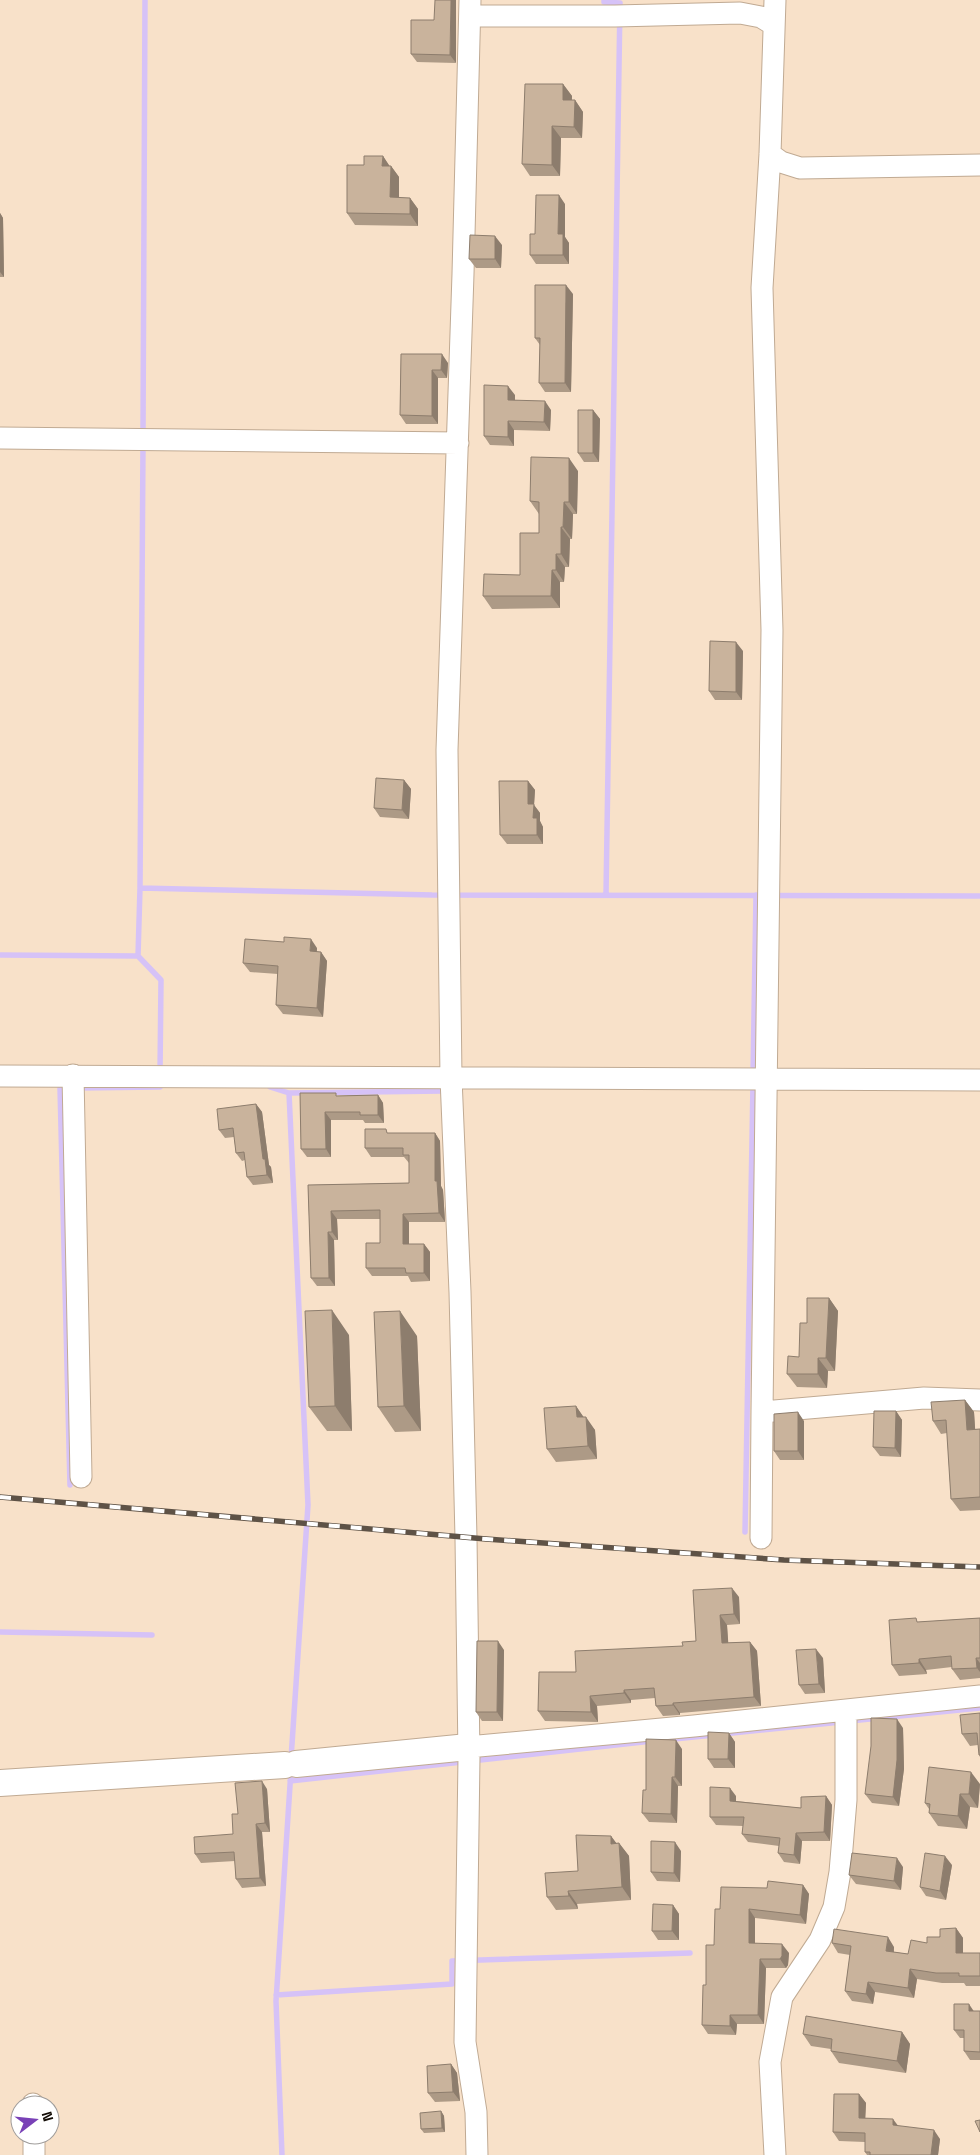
<svg xmlns="http://www.w3.org/2000/svg" width="980" height="2155" viewBox="0 0 980 2155" font-family="'Space Grotesk',sans-serif">
<style>
.lines{fill:none;stroke-linecap:round;stroke-linejoin:round}
.stream{stroke:#d6c2f7;stroke-width:5.5}
.minor-casing{stroke:#c0aa93;stroke-width:23}
.tertiary-casing{stroke:#c0aa93;stroke-width:28}
.minor{stroke:#fff;stroke-width:21}
.tertiary{stroke:#fff;stroke-width:26}
.rail-casing{stroke:#5e5246;stroke-width:5.5}
.rail{stroke:#fff;stroke-width:4;stroke-dasharray:11;stroke-linecap:butt}
.wall{fill:#ad9a86}
.shaded-wall{fill:#8d7d6d}
.building{fill:#c9b39c;stroke:#8d7d6d}
</style>
<rect width="100%" height="100%" fill="#f8e1c9"/>
<g class="lines">
<!-- stream -->
<path class="stream" d="M604,0V2L620,3L606,895
M143,435L145,0
M140,888L432,895L980,896
M0,955L138,956L140,888L143,445
M138,956L161,980L160,1073
M753,1075L756,895
M270,1087L289,1093
M69,1088H60L70,1485
M78,1088L160,1087
M745,1532L753,1084
M0,1632L152,1635
M850,1721L980,1708
M723,1734L841,1722
M664,1740L714,1735
M291,1759L308,1505L289,1093L443,1091
M290,1781L652,1741
M276,1995L452,1984V1961L690,1953
M282,2155L276,2001L291,1770"/>
<defs>
<path id="minor" d="M470,0L463,274L447,750L451,1078L460,1292L466,1538L469,1757L465,2042L476,2112L477,2155
M775,0L770,154L762,288L772,630L762,1412L924,1398L980,1400
M471,16H615L740,13L761,17L774,25
M770,154L781,162L800,168L980,165
M0,438L458,443
M73,1075L81,1477
M0,1076L980,1080
M761,1538L762,1412
M468,1747L694,1726L980,1696
M33,2104V2105
M34,2135V2155
M775,2155L770,2062L782,1997L820,1940L834,1907L840,1872L846,1800V1710"/>
<path id="tertiary" d="M296,1764L468,1747
M0,1783L285,1765"/>
</defs>
<!-- minor casing -->
<use href="#minor" class="minor-casing"/>
<!-- tertiary casing -->
<use href="#tertiary" class="tertiary-casing"/>
<!-- minor -->
<use href="#minor" class="minor"/>
<!-- tertiary -->
<use href="#tertiary" class="tertiary"/>
<defs>
<path id="rail" d="M0,1497L486,1539L784,1560L980,1567"/>
</defs>
<!-- rail casing -->
<use href="#rail" class="rail-casing"/>
<!-- rail -->
<use href="#rail" class="rail"/>
</g>
<!-- wall -->
<path class="wall" d="M434,20L456,63L417,62L411,54Z
M563,84L572,96V100H575L583,112L582,138H561L560,176H530L522,164Z
M383,156L389,166H391L399,177V198H410L418,209V226L355,225L347,213L364,165Z
M565,204V237L569,243V264H536L530,255L535,234Z
M0,213L3,218L4,277H0Z
M502,245L501,268H476L469,259Z
M573,294L571,392H545L539,383L540,345L535,338Z
M401,354L448,363L447,378H438V424H406L400,415Z
M515,395V400L551,410L550,431L514,430V446L490,445L484,436Z
M593,410L600,419L599,462H584L578,453Z
M578,471L577,514H573L572,539H570L569,567H565L564,582H560V608L492,609L483,596L520,575L539,533V514L530,501Z
M743,651L742,700H715L709,691Z
M404,780L411,789L409,819L380,817L374,808Z
M528,781L535,790L534,805L540,813V821L543,827V844H507L500,835Z
M317,948V952H321L327,961L323,1017L283,1014L276,1005L278,974L250,972L243,963Z
M300,1093L337,1096L378,1095L383,1103L384,1123H365L363,1120H331V1157H307L301,1149Z
M256,1104L262,1112L269,1165L271,1167L273,1183L253,1185L247,1177L245,1160L242,1161L236,1153L234,1137L225,1138L219,1130Z
M390,1133H435L440,1141L441,1186L443,1190L445,1222H409V1244H424L430,1252V1281L411,1282L408,1276H372L366,1268L380,1243V1219H337L338,1240H334L335,1286H317L311,1278L308,1185L409,1183V1163L404,1157H371L365,1148Z
M829,1298L838,1311L835,1371H828L827,1388L797,1387L787,1374L799,1357L807,1323Z
M349,1335L352,1431H327L309,1407Z
M417,1336L421,1431L395,1432L378,1407Z
M965,1400L974,1412L975,1429H980V1510L960,1511L951,1499L947,1433L941,1434L933,1421Z
M576,1406L583,1417L595,1430L597,1459L556,1462L547,1449Z
M896,1411L902,1420L901,1457L880,1456L873,1447Z
M804,1421V1460H780L774,1451Z
M693,1590L739,1597L740,1624L727,1625L728,1643L750,1642L757,1651L761,1706L680,1713V1715L663,1716L656,1706L655,1698L631,1700V1703L597,1706L598,1722L545,1721L538,1711L576,1672L683,1646L696,1641Z
M980,1618V1678L960,1680L952,1669V1667L926,1670L927,1674L899,1676L892,1665L919,1622Z
M504,1650L503,1721H482L476,1712Z
M823,1658L825,1693L805,1694L799,1685Z
M980,1713V1757L979,1755L978,1745L970,1746L962,1734Z
M903,1728L904,1769L899,1806L872,1803L865,1794Z
M729,1733L735,1742V1768H714L708,1759Z
M682,1749V1786H678L677,1823L649,1822L642,1813L646,1790Z
M980,1784L978,1808L970,1807L967,1829L938,1826L929,1813V1809L925,1803Z
M267,1789L270,1832H262L266,1886L242,1888L236,1879L235,1861L201,1863L195,1854L233,1834L238,1814Z
M736,1796V1801L801,1808L826,1796L832,1805L830,1841H802L800,1864L784,1862L778,1853L779,1846L748,1842L742,1834L743,1826L716,1825L710,1817Z
M611,1836L616,1843H619L629,1856L631,1900L577,1904L578,1909L556,1910L547,1897L578,1871Z
M681,1851L680,1882L657,1881L651,1872Z
M952,1865L946,1900L926,1896L920,1887Z
M903,1867L901,1890L856,1884L849,1875Z
M803,1885L809,1894L806,1924L755,1918V1943L789,1953L788,1965L786,1968H766L764,2024H737L736,2035L708,2034L702,2025L706,1985L714,1945L767,1888Z
M673,1905L679,1914V1940H658L652,1931Z
M956,1928L963,1938V1953H980V1986H966L964,1983H942L917,1979L914,1998L875,1992L873,2004L852,2001L845,1991L850,1955L838,1953L832,1943L894,1947V1952L908,1954L927,1943Z
M973,2011H980V2060H970L964,2051V2038H960L954,2030Z
M902,2032L910,2044L906,2073L839,2063L831,2051V2049L811,2046L803,2034Z
M451,2064L457,2073L460,2101L435,2102L428,2093Z
M859,2094L866,2103L865,2118L898,2126L940,2139L938,2155H867L865,2152V2142L839,2141L833,2132Z
M441,2111L444,2116L445,2132L424,2133L421,2129Z"/>
<!-- shaded-wall -->
<path class="shaded-wall" d="M451,0H456V63L450,55Z
M563,84L572,96L571,112L563,100Z
M575,100L583,112L582,138L574,127Z
M552,126L561,138L560,176L552,165Z
M383,156L391,168V166L399,177V209L390,197L382,166Z
M559,195L565,204V237L569,243V264L563,255L558,234Z
M410,198L418,209V226L410,214Z
M0,213L3,218L4,277L0,272Z
M495,236L502,245L501,268L495,259Z
M566,285L573,294L571,392L565,383Z
M442,354L448,363L447,378L441,370Z
M432,370L438,378V424L432,416Z
M508,386L515,395V409L508,400Z
M545,401L551,410L550,431L544,422Z
M593,410L600,419L599,462L593,453Z
M508,421L514,430V446L508,437Z
M569,458L578,471L577,514L569,502Z
M564,502L573,514L572,539L563,527Z
M561,527L570,539L569,567L561,554Z
M556,554L565,567L564,582L556,570Z
M552,570L560,582V608L551,596Z
M736,642L743,651L742,700L736,692Z
M404,780L411,789L409,819L402,810Z
M528,781L535,790L534,805L540,813V821L543,827V844L537,835L533,818L528,804Z
M311,939L317,948L316,960L310,951Z
M321,952L327,961L323,1017L317,1008Z
M378,1095L383,1103L384,1123L378,1115Z
M256,1104L262,1112L269,1165L271,1167L273,1183L267,1175L263,1159Z
M325,1112L331,1120V1157L326,1149Z
M435,1133L440,1141L441,1186L443,1190L445,1222L439,1213L435,1181Z
M331,1211L337,1219L338,1240L332,1232Z
M403,1214L409,1222V1252L403,1244Z
M328,1232L334,1240L335,1286L329,1278Z
M424,1244L430,1252V1281L424,1273Z
M829,1298L838,1311L835,1371L826,1358Z
M332,1310L349,1335L352,1431L335,1406Z
M400,1311L417,1336L421,1431L404,1406Z
M818,1358L828,1371L827,1388L818,1374Z
M965,1400L974,1412L976,1442L967,1430Z
M576,1406L585,1419L577,1417Z
M896,1411L902,1420L901,1457L895,1448Z
M798,1412L804,1421V1460L798,1451Z
M586,1417L595,1430L597,1459L588,1446Z
M732,1588L739,1597L740,1624L734,1614Z
M720,1615L727,1625L729,1653L722,1643Z
M498,1641L504,1650L503,1721L497,1712Z
M750,1642L757,1651L761,1706L754,1697Z
M816,1649L823,1658L825,1693L819,1684Z
M976,1658L980,1663V1672L977,1668Z
M919,1659L926,1670L927,1674L919,1663Z
M624,1690L631,1700V1703L624,1693Z
M590,1696L597,1706L598,1722L591,1712Z
M673,1703L680,1713V1715L673,1705Z
M897,1719L903,1728L904,1769L899,1806L893,1797Z
M729,1733L735,1742V1768L728,1759Z
M676,1740L682,1749V1786L675,1777Z
M971,1772L980,1784L978,1808L969,1794Z
M672,1777L678,1786L677,1823L671,1814Z
M262,1781L267,1789L270,1832L265,1823Z
M730,1788L736,1796V1809L730,1801Z
M960,1794L970,1807L967,1829L958,1816Z
M826,1796L832,1805L830,1841L824,1832Z
M256,1824L262,1832L266,1886L260,1878Z
M796,1833L802,1841L800,1864L794,1855Z
M611,1836L620,1848L619,1843L629,1856L631,1900L622,1887L611,1844Z
M675,1842L681,1851L680,1882L674,1873Z
M945,1856L952,1865L946,1900L940,1891Z
M897,1858L903,1867L901,1890L894,1881Z
M803,1885L809,1894L806,1924L800,1915Z
M568,1891L577,1904L578,1909L569,1896Z
M673,1905L679,1914V1940L672,1931Z
M749,1909L755,1918V1952L749,1943Z
M956,1928L963,1938V1963L956,1953Z
M888,1937L894,1947L893,1961L886,1951Z
M782,1944L789,1953L788,1965L786,1968L780,1959Z
M760,1959L766,1968L764,2024L758,2015Z
M910,1969L917,1979L914,1998L908,1988Z
M868,1982L875,1992L873,2004L866,1994Z
M969,2004L975,2013L969,2011Z
M730,2015L737,2024L736,2035L730,2026Z
M902,2032L910,2044L906,2073L897,2061Z
M451,2064L457,2073L460,2101L453,2092Z
M859,2094L866,2103L865,2126L859,2118Z
M441,2111L444,2116L445,2132L442,2128Z
M893,2119L899,2127L893,2125Z
M934,2130L940,2139L938,2155H931Z"/>
<!-- building -->
<path class="building" d="M435,0H451L450,55L411,54V20H434Z
M525,84H563V100H575L574,127L552,126V165L522,164Z
M364,156H383L382,166H391L390,197L410,198V214L347,213V165H364Z
M536,195H559L558,234H563V255H530V234H535Z
M470,235L495,236V259H469Z
M535,285H566L565,383H539L540,338H535Z
M401,354H442L441,370H432V416L400,415Z
M484,385L508,386V400L545,401L544,422L508,421V437L484,436Z
M578,410H593V453H578Z
M531,457L569,458V502H564L563,527H561V554H556V570H552L551,596H483L484,574L520,575V533H539V502L530,501Z
M710,641L736,642V692L709,691Z
M376,778L404,780L402,810L374,808Z
M499,781H528V804H534L533,818H537V835H500Z
M284,937L311,939L310,951L321,952L317,1008L276,1005L278,966L243,963L245,939L284,942Z
M300,1093H336V1096L378,1095V1115H360V1112H325L326,1149H301Z
M256,1104L263,1159H265L267,1175L247,1177L244,1152L236,1153L233,1128L219,1130L217,1109Z
M365,1129H386L387,1133H435V1181H437L439,1213L403,1214V1244H424V1273H406L405,1268H366V1243H380V1210L331,1211L332,1232H328L329,1278H311L308,1185L409,1183V1155H403V1148H365Z
M807,1298H829L826,1358H818V1374H787L788,1356L799,1357L800,1323H807Z
M332,1310L335,1406L309,1407L305,1311Z
M400,1311L404,1406L378,1407L374,1312Z
M965,1400L967,1430L980,1429V1497L951,1499L946,1420L933,1421L931,1402Z
M576,1406L577,1417H586L588,1446L547,1449L544,1408Z
M874,1411H896L895,1448L873,1447Z
M798,1412V1451H774V1414Z
M732,1588L734,1614L720,1615L722,1643L750,1642L754,1697L673,1703V1705L656,1706L654,1688L624,1690V1693L590,1696L591,1712L538,1711L539,1672H576L575,1651L683,1646L682,1642L696,1641L693,1590Z
M916,1618L917,1622L980,1618V1658H976L977,1668L952,1669L951,1656L919,1659V1663L892,1665L889,1620Z
M477,1641H498L497,1712H476Z
M816,1649L819,1684L799,1685L796,1650Z
M980,1713V1755H979L977,1733L962,1734L960,1715Z
M871,1718L897,1719V1760L893,1797L865,1794L871,1746Z
M708,1732L729,1733L728,1759H708Z
M646,1739L676,1740L675,1777H672L671,1814L642,1813L643,1790H646Z
M929,1767L971,1772L969,1794H960L958,1816L929,1813L930,1804L925,1803Z
M262,1781L265,1823L256,1824L260,1878L236,1879L234,1852L195,1854L194,1837L233,1834L232,1814H238L235,1783Z
M710,1787L730,1788V1801L801,1808V1797L826,1796L824,1832L796,1833L794,1855L778,1853L780,1838L742,1834L744,1817H710Z
M576,1835L611,1836V1844L619,1843L622,1887L568,1891L569,1896L547,1897L545,1873L578,1871Z
M651,1841L675,1842L674,1873L651,1872Z
M852,1853L897,1858L894,1881L849,1875Z
M925,1853L945,1856L940,1891L920,1887Z
M768,1881L803,1885L800,1915L749,1909V1943L782,1944V1956L780,1959H760L758,2015H730V2026L702,2025L703,1985H706V1945H714L715,1909H720L721,1887L767,1888Z
M653,1904L673,1905L672,1931H652Z
M956,1928V1953H980V1976H959V1973H936L910,1969L908,1988L868,1982L866,1994L845,1991L851,1946L832,1943L834,1929L888,1937L886,1951L908,1954L911,1940L927,1943V1937H940V1929Z
M954,2004H969V2011H980V2052L964,2051V2030H954Z
M806,2016L902,2032L897,2061L831,2051L832,2039L803,2034Z
M451,2064L453,2092L428,2093L427,2066Z
M834,2094H859V2118L893,2119V2125L934,2130L931,2155H870V2152H865V2133L833,2132Z
M441,2111L442,2128L421,2129L420,2113Z
M980,2120V2132L975,2121Z"/>
<!-- north arrow -->
<g transform="translate(35 2120) rotate(74)"><circle r="24" fill="#ffffff" stroke="#a09d9b"/>
<path d="M0-4L9 19L0 12L-9 19Z" fill="#7941b7"/>
<text y="-8" font-size="14" font-weight="bold" text-anchor="middle" fill="#110a04">N</text>
</g>
</svg>
